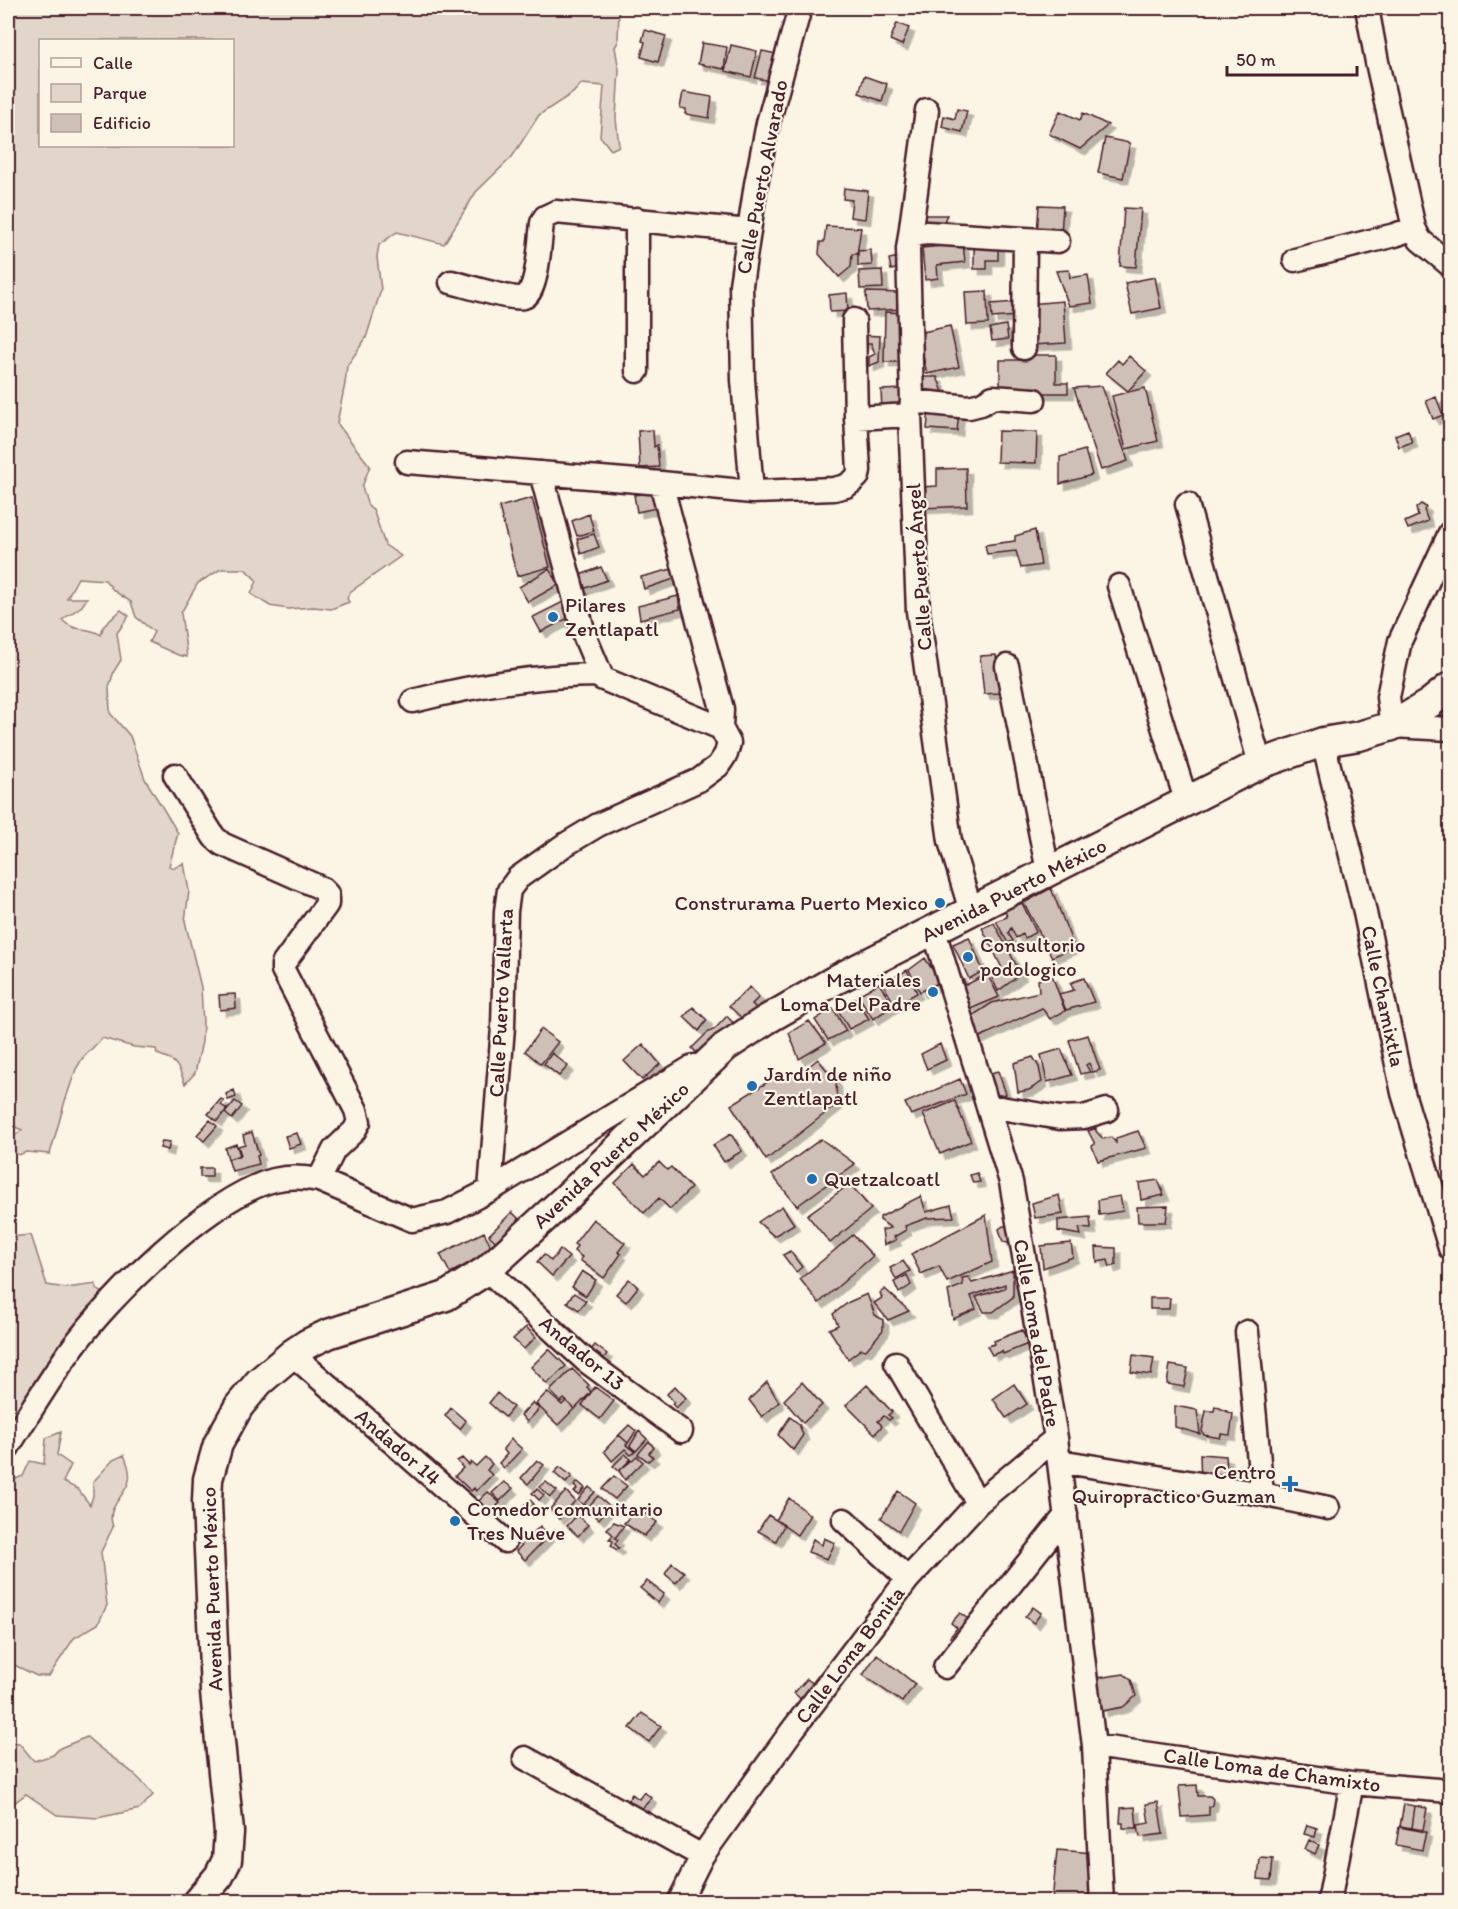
<svg xmlns="http://www.w3.org/2000/svg" width="1458" height="1909" viewBox="0 0 1458 1909" font-family="Itim,sans-serif">
<style>
.green{fill:#e2d5ca;stroke:#967a7a;stroke-width:1.5;fill-rule:evenodd}
.building{fill:#cfc0b7;stroke:#4a1f2b;stroke-width:1.5;filter:url(#shadow)}
.lines{fill:none;stroke-linecap:round;stroke-linejoin:round}
.minor-casing{stroke:#4a1f2b;stroke-width:27}
.major-casing{stroke:#4a1f2b;stroke-width:33}
.minor{stroke:#fcf5e5;stroke-width:22}
.major{stroke:#fcf5e5;stroke-width:28}
.poi-dot{fill:#1f6fb2;stroke:#fcf5e5;stroke-width:2}
.labels{text-anchor:middle;stroke-width:4.5;stroke-linejoin:round;paint-order:stroke}
.street-label{font-size:21px;fill:#4a1f2b;stroke:#fcf5e5}
.poi-label{font-size:21px;fill:#4a1f2b;stroke:#fcf5e5;text-anchor:start}
</style>
<defs>
<filter id="shadow"><feDropShadow dx="5.5" dy="5.5" stdDeviation="0" flood-color="#0004"/></filter>
</defs>
<rect width="100%" height="100%" fill="#fcf5e5"/>
<filter id="ink" filterUnits="userSpaceOnUse"><feTurbulence type="fractalNoise" baseFrequency=".0167" numOctaves="2"/><feDisplacementMap in="SourceGraphic" scale="12" xChannelSelector="R" yChannelSelector="G"/><feConvolveMatrix kernelMatrix="1 2 1 2 8 2 1 2 1" color-interpolation-filters="sRGB"/></filter>
<g filter="url(#ink)">
<!-- green -->
<path class="green" d="M8,8H619L618,42L615,47L619,70L616,118L619,146L611,150L600,136L604,86L581,84L573,93L539,115L512,157L476,192L444,244L397,232L379,245L377,257L381,290L366,338L347,366L345,384L337,423C348,438 358,451 370,466L362,487L368,506L373,509L385,545L401,556L350,592L347,598L349,602L331,609L314,607L288,609L270,606L251,594L257,581L245,569H221L198,583L181,613L187,657L178,655L149,642L154,632L136,617L131,602L114,591L105,580L78,578L67,598H87L82,606L62,620C75,633 88,626 101,635L103,627L121,610L129,616L117,633L121,660L114,671L109,687L110,713L130,736L145,779L178,833L169,866L174,868L184,863L189,891L185,921L201,987L203,1024L202,1042L195,1073L185,1084C179,1066 176,1060 157,1054L156,1049L134,1047L102,1038L82,1059L76,1069L65,1101L50,1154L26,1152L19,1155L8,1150V1141L22,1130L8,1124ZM40,40H232V146H40Z
M31,1235L47,1285L66,1288L96,1284L97,1290L107,1294L74,1335L54,1351L48,1361L44,1383L17,1419L9,1414L8,1410V1237Z
M61,1432L57,1455L71,1465L63,1482L78,1489L90,1505L93,1496V1482L113,1460L124,1455C128,1464 132,1475 128,1484C121,1500 106,1508 113,1527L101,1552L107,1605L98,1624L74,1638L49,1676H37L8,1662V1482L23,1476L30,1461L44,1464L46,1438Z
M87,1737C109,1758 136,1770 153,1795L140,1809L97,1818L57,1815L26,1794L14,1803L8,1800V1742L19,1743L34,1761L53,1755L60,1748Z"/>
<!-- building -->
<path class="building" d="M897,23L909,28L902,45L890,40Z
M645,30L666,36L658,62L641,57L645,42L642,41Z
M702,43L727,47L724,69L698,64Z
M731,45L757,51L751,77L725,71Z
M762,51L777,54L771,81L755,78Z
M864,76L887,84L882,101L859,93Z
M683,92L712,97L709,118L685,114L686,109L680,108Z
M957,109L967,111L962,132L942,127L944,116L955,119Z
M1060,111L1080,120L1083,113L1108,125L1080,149L1049,134Z
M1105,138L1130,143L1123,178L1098,173Z
M844,188L868,191L865,219L850,217L852,200L843,199Z
M1039,205L1063,206L1061,235L1037,234Z
M1124,208L1141,209L1136,267L1120,266Z
M922,215H947L941,227L920,229Z
M826,226L861,228L857,254H852L851,267L839,277L819,254L820,242H824Z
M963,244L965,262L937,265L938,278L925,280L922,248Z
M974,244H998V260H987V269H974Z
M871,250L872,265L858,266V251Z
M899,257L900,268L891,270L889,259Z
M882,270L883,288L860,289L859,271Z
M1069,270L1070,278L1088,275L1092,303L1069,306L1056,271Z
M1155,277L1161,308L1132,314L1125,283Z
M987,291L988,324L967,325L965,292Z
M866,292L903,293V309L867,311Z
M847,293L848,311L830,312L829,295Z
M1063,301L1066,343L1032,345L1029,304Z
M1016,302L1017,316L992,318L991,304Z
M885,312L903,313V362H884Z
M1006,325L1008,339L992,341L990,328Z
M950,326L959,367L927,374L918,333Z
M861,335L880,336L879,362L869,366V357L875,354L871,343H864Z
M1023,355H1056V383H1068V393H1000V360H1023Z
M1129,356L1146,371L1128,391L1106,373L1118,360L1122,364Z
M922,377H937L944,394H922Z
M1102,386L1128,461L1101,470L1074,388Z
M1145,388L1158,441L1126,449L1112,396Z
M904,389L905,409L882,410L881,390Z
M1436,397L1443,415L1433,419L1426,401Z
M929,409L959,412L957,431L927,429Z
M653,430L654,447L657,445L659,467L640,468L638,431Z
M1408,430L1412,442L1399,447L1395,435Z
M998,431L1037,432L1036,463L997,462Z
M1085,450L1092,475L1060,484V457Z
M966,468L967,506L923,508L922,487L937,486V469Z
M657,492L661,507L637,512L634,495Z
M532,498L550,567L517,576L499,507Z
M1421,504L1426,507L1424,510L1428,521L1408,529L1405,522L1418,516L1416,508Z
M589,514L594,531L577,536L572,521Z
M1035,530L1041,565L1021,568L1016,551L987,554L985,545L1015,541V536Z
M594,534L599,547L581,554L577,539Z
M601,567L607,580L578,591L575,577Z
M549,569L558,585L528,602L519,587Z
M672,569L674,579L644,589L641,577Z
M678,596L680,609L640,619L638,606Z
M565,601L572,616L541,632L533,617Z
M996,655L1000,693L984,694L980,656Z
M1051,888L1074,947L1052,957L1024,903Z
M1022,903L1036,932L1025,938L1023,934L1016,938L1011,928L1008,933L1013,941L1008,943L996,921L1007,917L1005,910Z
M994,923L1021,974L998,991L992,978L997,976L994,973L1003,970L982,928Z
M969,937L983,971L969,979L953,944Z
M925,958L940,982L920,992L909,970Z
M907,970L917,993L895,1005L883,984Z
M960,974L966,985L987,974L999,997L970,1009L954,976Z
M1052,975L1065,1011L1050,1019L1042,1008L978,1038L972,1016L992,1003L1039,992L1038,980Z
M1084,978L1094,1002L1066,1010L1059,994L1074,990L1070,983Z
M879,983L893,1006L873,1019L858,995Z
M750,987L759,997L752,1004L761,1013L748,1024L729,1006Z
M235,994L236,1008L220,1010L219,995Z
M856,998L869,1019L849,1029L838,1010Z
M693,1007L707,1020L699,1031L684,1017Z
M833,1008L846,1031L828,1040L815,1020Z
M727,1016L741,1032L702,1058L692,1048L707,1033L715,1029Z
M809,1021L826,1043L799,1059L789,1033Z
M541,1029L558,1042L541,1064L525,1051Z
M1088,1035L1100,1070L1093,1072L1089,1063L1086,1065L1090,1072L1080,1074L1069,1040Z
M643,1044L660,1064L642,1080L624,1061Z
M940,1044L946,1060L927,1069L921,1054Z
M1061,1049L1072,1075L1047,1082L1041,1055Z
M552,1053L568,1066L559,1076L544,1064Z
M1033,1057L1039,1067L1042,1082L1029,1090L1018,1092L1014,1063Z
M818,1059L836,1082L837,1104L766,1160L731,1105L782,1073L798,1075Z
M998,1071L1006,1094L995,1097L987,1074Z
M960,1079L966,1094L911,1115L905,1103Z
M234,1090L236,1097L228,1100L226,1094Z
M221,1099L224,1101L221,1105L227,1109L217,1121L208,1114Z
M235,1101L242,1106L232,1119L225,1113Z
M955,1101L971,1141L940,1154L923,1114Z
M210,1120L217,1126L204,1141L197,1135Z
M1096,1128V1131L1103,1139L1111,1137L1116,1143V1138L1138,1131L1146,1148L1098,1161L1092,1146L1095,1144L1088,1131Z
M252,1132L259,1155L257,1156L259,1164L232,1171L228,1159L241,1155L238,1146L245,1144L243,1135Z
M297,1133L301,1144L289,1148L285,1136Z
M731,1134L742,1151L724,1162L713,1145Z
M821,1139L855,1164L797,1206L772,1175Z
M162,1141L170,1142L168,1150L160,1148Z
M236,1144L240,1155L228,1159L225,1148Z
M659,1162L667,1170L671,1167L691,1188L670,1209L659,1198L644,1213L615,1183L634,1164L645,1175Z
M200,1168H212V1177H200Z
M977,1173L980,1182L973,1183L970,1175Z
M1158,1180L1164,1195L1141,1200L1139,1183Z
M850,1184L871,1209L830,1243L807,1215Z
M1059,1195L1063,1214L1035,1218L1032,1203Z
M921,1196L926,1212L951,1205L954,1217L927,1218L905,1226L906,1230L894,1237L896,1240L884,1245L882,1230L891,1228L880,1220V1217Z
M1120,1196L1123,1211L1099,1215L1098,1200Z
M782,1206L794,1224L774,1236L758,1222Z
M1168,1206L1166,1222H1138L1137,1207Z
M512,1212L525,1225L502,1248L489,1235Z
M986,1215L992,1262L947,1282L939,1266L921,1274L911,1254Z
M1090,1217L1091,1229L1079,1228L1081,1235L1058,1231V1220Z
M593,1219L625,1243L618,1252L621,1254L604,1278L580,1260L582,1257L574,1251L577,1246L574,1244Z
M1003,1226L1008,1227L1010,1243L1003,1242L999,1229Z
M484,1232L493,1251L450,1273L440,1254Z
M853,1235L873,1256L819,1303L800,1279Z
M1071,1243L1073,1257L1043,1268L1041,1246Z
M1096,1247L1116,1248V1265L1110,1267L1108,1260L1097,1262Z
M560,1250L569,1257L552,1276L537,1262L544,1254L551,1261Z
M790,1251L802,1267L796,1272L783,1255Z
M903,1261L910,1271L896,1279L890,1268Z
M1013,1270V1297L993,1312H984L976,1297L1005,1288V1284L971,1296L976,1309L953,1319L948,1291L963,1285L962,1278L969,1277L972,1283Z
M582,1271L596,1280L586,1296L572,1287Z
M907,1275L911,1285L899,1293L894,1282Z
M629,1279L638,1287L626,1302L616,1294Z
M885,1289L909,1311L888,1320L874,1303L882,1298L880,1293Z
M574,1293L586,1301L579,1310L567,1302Z
M867,1294L875,1315L883,1320V1330L866,1350L861,1349L848,1359L829,1329L838,1325L833,1314L849,1302Z
M1150,1298H1170L1169,1309H1150Z
M526,1327L536,1337L524,1349L513,1339Z
M1022,1330L1028,1344L1003,1354L1002,1351L992,1355L987,1346L995,1344L994,1341Z
M595,1345L607,1354L598,1366L586,1356Z
M549,1349L566,1366L547,1384L531,1367Z
M1133,1355L1154,1358L1151,1375L1131,1372Z
M1170,1365L1188,1368L1184,1387L1167,1384Z
M572,1369L589,1385L587,1387L591,1392L575,1409L564,1399L561,1402L550,1391Z
M767,1382L779,1402L762,1417L749,1400Z
M802,1382L822,1405L803,1423L784,1400Z
M1014,1384L1027,1404L1006,1418L993,1399Z
M867,1385L892,1412L888,1415L892,1418L889,1420L884,1416L878,1421L882,1426L875,1434L846,1405Z
M675,1386L686,1398L676,1408L672,1404L674,1402L667,1394Z
M595,1387L614,1401L600,1419L582,1405Z
M547,1392L562,1405L566,1401L574,1409L558,1425L536,1404Z
M497,1393L513,1407L505,1417L489,1403Z
M533,1402L539,1409L527,1422L521,1415Z
M1175,1406L1197,1410L1200,1434L1175,1427Z
M1215,1406L1233,1414L1230,1435L1221,1434L1220,1438L1204,1435L1202,1431L1206,1411H1214Z
M451,1408L466,1421L460,1429L445,1416Z
M790,1417L799,1424L803,1435L793,1450L778,1435Z
M629,1425L636,1431L628,1443L619,1435Z
M639,1431L647,1439L636,1451L630,1446Z
M619,1435L628,1443L626,1445L635,1452L631,1455L625,1449L612,1461L604,1451Z
M511,1439L522,1449L504,1468L499,1463L507,1454L503,1449Z
M649,1441L654,1448L649,1453L653,1457L648,1461L638,1454Z
M625,1454L631,1459L619,1471L613,1466Z
M1200,1454L1226,1456L1228,1487L1201,1483Z
M637,1456L643,1462L625,1480L619,1471Z
M485,1457L492,1464L487,1470L492,1475L476,1491L474,1488L471,1491L455,1476L463,1468L457,1461L462,1458L469,1465L471,1462L476,1466Z
M537,1460L544,1465L528,1484L521,1478Z
M560,1467L572,1476L566,1483L554,1473Z
M614,1476L627,1486L615,1499L602,1489Z
M504,1482L513,1488L500,1501L492,1493Z
M546,1482L557,1491L550,1497L539,1487Z
M578,1482L585,1488L579,1495L574,1492L577,1489L574,1486Z
M589,1487L595,1492L583,1505L578,1500Z
M537,1489L544,1495L539,1500L532,1493Z
M566,1491L575,1501L559,1519L550,1509Z
M898,1491L915,1503L899,1531L881,1518Z
M488,1492L500,1503L478,1523L467,1512Z
M598,1496L610,1506L599,1519L587,1508Z
M789,1498L810,1515L797,1535L776,1520Z
M530,1500L534,1504L528,1511L523,1506Z
M637,1508L657,1522L644,1536L624,1523Z
M577,1515L588,1525L578,1536L567,1526Z
M768,1515L784,1525L776,1541L758,1531Z
M614,1522L624,1526L615,1538L618,1540L615,1544L619,1548L617,1550L611,1546L613,1541L609,1539L613,1535L607,1529Z
M540,1526L549,1535L525,1560L516,1551Z
M824,1538L835,1543L827,1559L808,1552L813,1539L822,1545Z
M672,1563L684,1572L676,1583L665,1574Z
M647,1581L664,1594L658,1603L640,1588Z
M1033,1607L1041,1613L1034,1623L1025,1617Z
M960,1613L976,1625L962,1645L950,1637L957,1628L951,1623Z
M877,1654L915,1684L902,1702L863,1675Z
M1124,1674L1131,1680L1136,1696L1123,1707L1102,1711L1097,1678Z
M807,1679L818,1687L805,1703L794,1693Z
M642,1713L661,1726L649,1742L630,1728Z
M1197,1785L1198,1796H1210L1213,1799L1212,1805L1209,1807V1815L1182,1817L1179,1786Z
M644,1792L652,1798L640,1810L628,1800L632,1794L639,1799Z
M1158,1802L1163,1834L1140,1837L1138,1825L1149,1823L1146,1804Z
M1404,1804L1415,1806L1412,1828L1400,1826Z
M1415,1806L1427,1808L1423,1830L1412,1828Z
M1135,1807L1137,1828H1123V1823H1120L1121,1808Z
M1307,1825L1317,1828L1315,1837L1304,1834Z
M1399,1827L1426,1832L1422,1850L1396,1845Z
M1309,1840L1319,1845L1315,1854L1305,1849Z
M1057,1850L1094,1853L1090,1902H1052Z
M1260,1858L1273,1859L1271,1880L1258,1879Z"/>
<g class="lines">
<defs>
<path id="minor" d="M1367,8L1377,62L1414,228L1420,240L1450,265
M910,235L927,110
M1295,260L1395,235L1414,228
M451,282C464,285 514,301 524,297C538,293 540,237 542,223L545,217L556,212L749,231
M1024,348L1025,240
M637,371V219
M912,401L969,407L981,404L993,397L1034,400
M856,418L910,415
M407,462L661,483L752,492L834,489L846,486L853,481L858,476L859,470L856,418L854,320
M541,473L585,637L601,675
M752,492L743,380L741,285L756,184L768,123L800,8
M1187,504L1260,764
M1450,533L1400,641L1388,697L1392,726L1450,729
M1119,586L1186,800
M1007,666L1048,871
M413,701C475,685 537,675 601,675V678L721,728
M1323,742L1364,908L1403,1093L1450,1248
M175,775L214,837L222,844L321,888L327,894V904L283,964V970L356,1110L359,1122L354,1131L334,1150L319,1180
M971,911L950,841L918,611L910,415L912,401L908,249L910,235L927,233L1058,241
M934,931L1011,1182L1056,1438L1094,1746L1102,1902
M989,1106L1060,1118L1084,1117L1107,1110
M490,1190L503,1027L506,911L509,890L518,878L563,846L598,825L699,780L718,766L726,754L729,743L721,728L722,709L661,483
M487,1270L586,1361L681,1431
M1247,1332L1262,1494
M292,1354L505,1541
M896,1363L978,1503
M8,1447C28,1415 48,1382 70,1351C109,1297 209,1197 274,1180C290,1176 304,1177 319,1180L412,1220L447,1212L490,1190L694,1066
M1059,1461L1262,1494L1328,1508
M844,1520L908,1579
M945,1667L1066,1515
M1094,1746L1352,1783L1450,1791
M525,1758L702,1856
M679,1902L702,1856L791,1732L908,1579L978,1503L1056,1438
M1329,1902L1352,1783"/>
<path id="major" d="M197,1902L219,1876L227,1860L229,1832L215,1692L207,1502L208,1479L218,1444L239,1406L259,1382L292,1354L307,1344L328,1334L446,1296L487,1270L566,1198L725,1047L766,1020L837,979L1260,764L1323,742L1359,736L1392,726L1430,703L1450,687"/>
</defs>
<!-- minor casing -->
<use href="#minor" class="minor-casing"/>
<!-- major casing -->
<use href="#major" class="major-casing"/>
<!-- minor -->
<use href="#minor" class="minor"/>
<!-- major -->
<use href="#major" class="major"/>
</g>
</g>
<!-- markers -->
<g class="poi-dot">
<circle cx="553" cy="617" r="6"/>
<circle cx="940" cy="903" r="6"/>
<circle cx="968" cy="957" r="6"/>
<circle cx="933" cy="992" r="6"/>
<circle cx="752" cy="1086" r="6"/>
<circle cx="812" cy="1179" r="6"/>
<path d="M1287 1475h6v6h6v6h-6v6h-6v-6h-6v-6h6z"/>
<circle cx="455" cy="1521" r="6"/>
</g>
<g class="labels">
<!-- street labels -->
<g class="street-label">
<text transform="translate(762 177) rotate(-79)" y="7">Calle Puerto Alvarado</text>
<text transform="translate(919 567) rotate(-94)" y="7">Calle Puerto Ángel</text>
<text transform="translate(1014 890) rotate(-27)" y="7">Avenida Puerto México</text>
<text transform="translate(1383 996) rotate(78)" y="7">Calle Chamixtla</text>
<text transform="translate(501 1003) rotate(-87)" y="7">Calle Puerto Vallarta</text>
<text transform="translate(611 1155) rotate(-43)" y="7">Avenida Puerto México</text>
<text transform="translate(1037 1333) rotate(80)" y="7">Calle Loma del Padre</text>
<text transform="translate(582 1353) rotate(40)" y="7">Andador 13</text>
<text transform="translate(398 1447) rotate(41)" y="7">Andador 14</text>
<text transform="translate(212 1589) rotate(-92)" y="7">Avenida Puerto México</text>
<text transform="translate(850 1655) rotate(-53)" y="7">Calle Loma Bonita</text>
<text transform="translate(1272 1770) rotate(8)" y="7">Calle Loma de Chamixto</text>
</g>
<!-- poi labels -->
<g class="poi-label">
<text x="565" y="612">Pilares<tspan x="565" dy="24">Zentlapatl</tspan></text>
<text x="928" y="910" text-anchor="end">Construrama Puerto Mexico</text>
<text x="980" y="952">Consultorio<tspan x="980" dy="24">podologico</tspan></text>
<text x="921" y="987" text-anchor="end">Materiales<tspan x="921" dy="24">Loma Del Padre</tspan></text>
<text x="764" y="1081">Jardín de niño<tspan x="764" dy="24">Zentlapatl</tspan></text>
<text x="824" y="1186">Quetzalcoatl</text>
<text x="1276" y="1479" text-anchor="end">Centro<tspan x="1276" dy="24">Quiropractico Guzman</tspan></text>
<text x="467" y="1516">Comedor comunitario<tspan x="467" dy="24">Tres Nueve</tspan></text>
</g>
</g>
<!-- margin -->
<rect width="1458" height="1909" fill="none" stroke="#fcf5e5" stroke-width="30"/>
<rect x="15" y="15" width="1428" height="1879" fill="none" stroke="#4a1f2b" stroke-width="2" filter="url(#ink)"/>
<!-- legend -->
<rect x="39" y="39" width="195" height="108" fill="#fcf5e5" stroke="#b59f9b" stroke-width="1.5"/>
<rect x="51" y="58" width="30" height="9" fill="#fcf5e5" stroke="#b59f9b" stroke-width="1.5"/>
<text x="93" y="69" font-size="18" fill="#4a1f2b">Calle</text>
<rect x="51" y="84" width="30" height="18" fill="#e2d5ca" stroke="#b59f9b" stroke-width="1.5"/>
<text x="93" y="99" font-size="18" fill="#4a1f2b">Parque</text>
<rect x="51" y="114" width="30" height="18" fill="#cfc0b7" stroke="#b59f9b" stroke-width="1.5"/>
<text x="93" y="129" font-size="18" fill="#4a1f2b">Edificio</text>
<!-- scale -->
<path d="M1227 66v9h130v-9" fill="none" stroke="#4a1f2b" stroke-width="3"/>
<text x="1236" y="66" font-size="18" fill="#4a1f2b" stroke="#fcf5e5" stroke-width="4.5" paint-order="stroke">50 m</text>
</svg>
